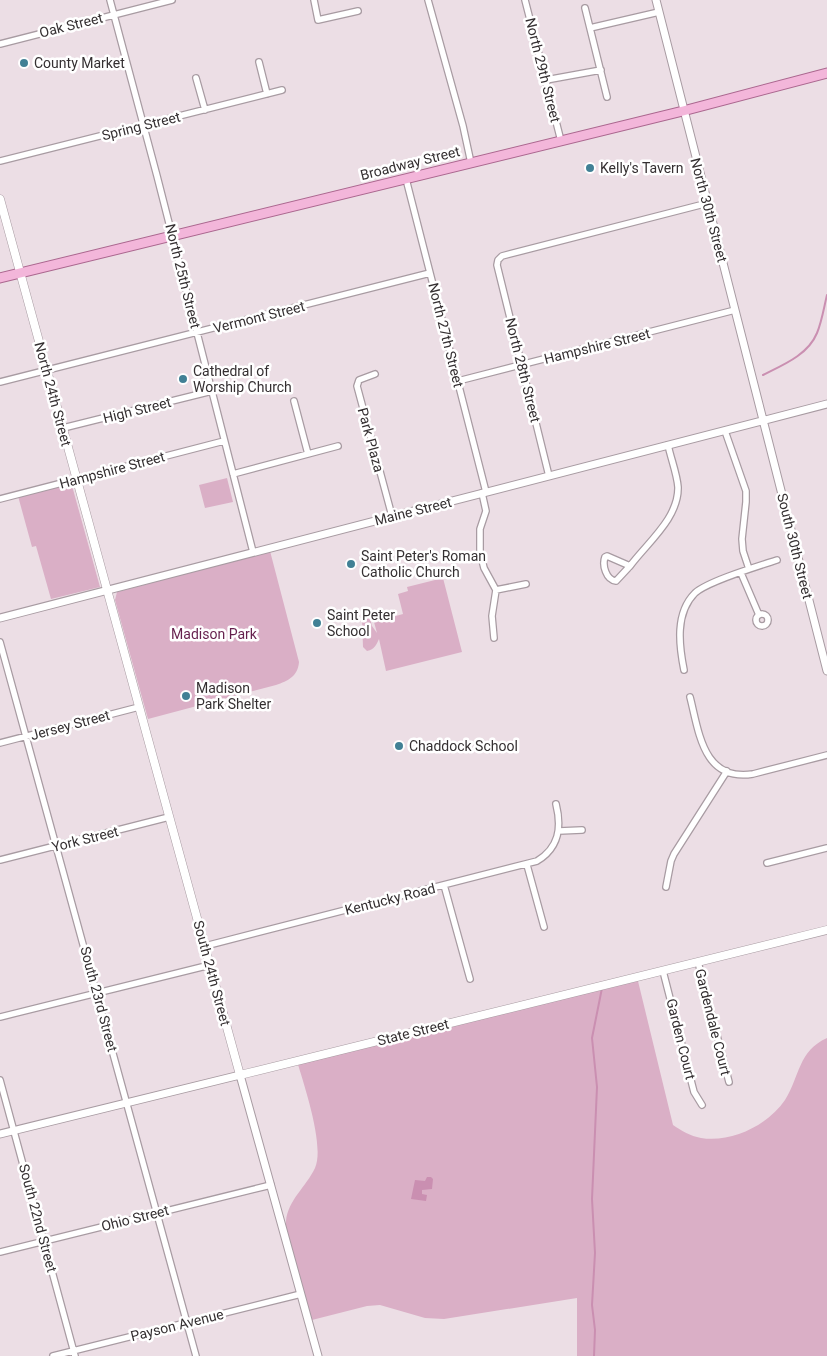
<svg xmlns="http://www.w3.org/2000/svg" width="827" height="1356" viewBox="0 0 827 1356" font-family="Roboto,sans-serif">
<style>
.green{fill:#daafc6}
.water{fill:#ca8fb1}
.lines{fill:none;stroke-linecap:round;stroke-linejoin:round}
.stream{stroke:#ca8fb1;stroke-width:2}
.minor-casing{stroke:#a89ba2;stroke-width:8}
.tertiary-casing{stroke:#a89ba2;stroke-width:9}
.secondary-casing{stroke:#a89ba2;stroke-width:9}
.primary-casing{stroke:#ab678f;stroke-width:11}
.minor{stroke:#fff;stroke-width:5.5}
.tertiary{stroke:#fff;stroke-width:7}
.secondary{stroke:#fff;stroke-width:8}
.primary{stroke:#f3b6da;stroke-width:9}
.poi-dot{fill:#418095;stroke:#fff;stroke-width:2}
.labels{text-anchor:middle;stroke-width:5;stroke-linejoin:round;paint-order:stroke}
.street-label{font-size:14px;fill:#342f31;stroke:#fff}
.poi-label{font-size:14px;fill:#342f31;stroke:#fff;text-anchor:start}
.park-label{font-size:14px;fill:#651f4d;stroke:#fff}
</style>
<rect width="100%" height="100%" fill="#ecdee5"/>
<!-- green -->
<path class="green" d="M227,478L233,502L205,508L199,485Z
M71,482L100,587L51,599L36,546L32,547L18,496Z
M270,551L299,662C298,676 288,681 276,685L148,719L115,600L117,592Z
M443,578L462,652L386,671L379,639C376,645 375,649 367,651L363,647L362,619L365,615H369L372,626L377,633L374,622L403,614L398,594L408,591L407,587Z
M637,977L673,1125C682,1131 690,1136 701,1138C732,1143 768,1125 785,1100C800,1076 798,1051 827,1038V1356H577V1298L444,1319L425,1318L380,1305L367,1306L308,1321C301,1295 283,1246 286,1221C288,1200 306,1187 315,1168C325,1146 304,1085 297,1061Z"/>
<!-- water -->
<path class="water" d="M427,1177H431L433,1179L432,1189L422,1190V1194L427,1195L426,1201L411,1199L415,1180L425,1181Z"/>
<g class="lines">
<!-- stream -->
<path class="stream" d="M763,375C783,365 808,355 817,333C822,321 824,307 827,295
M594,1356L595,1330L592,1305L595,1253L592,1199L597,1087L592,1038L602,988"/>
<defs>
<path id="minor" d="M110,0L157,176L253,552
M314,0L318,20L358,11
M428,0L463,126L471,163
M525,0L561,141
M585,8L607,97
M590,28L659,12
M0,44L172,0
M259,62L267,94
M196,78L205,110
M546,80L601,70
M0,161L282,90
M406,179L486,492
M375,374L359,380L357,386L392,516
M458,381L735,310
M0,382L430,273
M294,401L308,454
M63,428L212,391
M725,431L746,491V502L742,539L743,551L749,569
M233,474L338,446
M549,476L497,265L498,260L502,256L708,203
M482,493L486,511L480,529V552L484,568L496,590L492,616L494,638
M0,499L224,441
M607,556L630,566L616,581C606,580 602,565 605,557Z
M630,566C647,543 679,518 678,487C677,474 671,459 668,445
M741,573L759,615
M496,590L526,584
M756 620a6 6 0 1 1 12 0a6 6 0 1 1-12 0Z
M0,642L196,1356
M684,670C679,645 675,613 695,593C708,581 759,566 777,560
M690,697C699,732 703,782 753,774L827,755
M0,743L139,707
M559,831L582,830
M0,860L169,817
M767,863L827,848
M527,865L544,927
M444,885L470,979
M666,887L671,861L674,854L727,771
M205,946L537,861C559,848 562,828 556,804
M698,962L729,1082
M663,971L694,1092L702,1105
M0,1017L210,965
M0,1080L75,1356
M0,1252L271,1185
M53,1356L301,1294"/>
<path id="tertiary" d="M656,0L827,671
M0,618L827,404
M0,1134L240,1075L318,1356"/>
<path id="secondary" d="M0,199L240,1075L827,930"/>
<path id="primary" d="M0,278L683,111L827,73"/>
</defs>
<!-- minor casing -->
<use href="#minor" class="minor-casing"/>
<!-- tertiary casing -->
<use href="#tertiary" class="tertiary-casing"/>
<!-- secondary casing -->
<use href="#secondary" class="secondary-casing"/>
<!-- primary casing -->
<use href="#primary" class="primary-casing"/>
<!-- minor -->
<use href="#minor" class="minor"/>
<!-- tertiary -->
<use href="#tertiary" class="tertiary"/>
<!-- secondary -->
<use href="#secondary" class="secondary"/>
<!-- primary -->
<use href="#primary" class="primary"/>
</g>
<!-- markers -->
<g class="poi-dot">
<circle cx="24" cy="63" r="5"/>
<circle cx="590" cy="168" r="5"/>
<circle cx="183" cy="379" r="5"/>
<circle cx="351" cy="564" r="5"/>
<circle cx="317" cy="623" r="5"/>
<circle cx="186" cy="696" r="5"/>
<circle cx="399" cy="746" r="5"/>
</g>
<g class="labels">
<!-- street labels -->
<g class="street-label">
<text transform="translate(71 25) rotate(-14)" y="5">Oak Street</text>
<text transform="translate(543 70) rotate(76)" y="5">North 29th Street</text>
<text transform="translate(141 126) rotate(-14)" y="5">Spring Street</text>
<text transform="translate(410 163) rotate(-14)" y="5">Broadway Street</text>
<text transform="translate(709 210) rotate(75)" y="5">North 30th Street</text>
<text transform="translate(183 276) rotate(76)" y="5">North 25th Street</text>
<text transform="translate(259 317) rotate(-14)" y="5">Vermont Street</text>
<text transform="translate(446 335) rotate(76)" y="5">North 27th Street</text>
<text transform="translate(597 346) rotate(-14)" y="5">Hampshire Street</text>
<text transform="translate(523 370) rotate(76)" y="5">North 28th Street</text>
<text transform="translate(53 394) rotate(75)" y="5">North 24th Street</text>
<text transform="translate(137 410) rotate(-14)" y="5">High Street</text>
<text transform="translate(371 440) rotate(75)" y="5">Park Plaza</text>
<text transform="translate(112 470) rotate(-15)" y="5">Hampshire Street</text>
<text transform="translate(413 511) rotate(-14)" y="5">Maine Street</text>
<text transform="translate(795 546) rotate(76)" y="5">South 30th Street</text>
<text transform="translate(70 725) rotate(-15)" y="5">Jersey Street</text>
<text transform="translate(85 839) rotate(-14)" y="5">York Street</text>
<text transform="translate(390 899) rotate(-14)" y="5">Kentucky Road</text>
<text transform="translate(212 973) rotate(75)" y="5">South 24th Street</text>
<text transform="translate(99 999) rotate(75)" y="5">South 23rd Street</text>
<text transform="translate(713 1022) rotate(76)" y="5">Gardendale Court</text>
<text transform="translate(413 1032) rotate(-14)" y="5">State Street</text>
<text transform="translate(681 1039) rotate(76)" y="5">Garden Court</text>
<text transform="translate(38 1218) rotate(75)" y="5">South 22nd Street</text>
<text transform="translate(135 1218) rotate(-14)" y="5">Ohio Street</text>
<text transform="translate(177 1325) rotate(-14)" y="5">Payson Avenue</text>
</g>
<!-- poi labels -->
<g class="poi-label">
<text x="34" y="68">County Market</text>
<text x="600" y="173">Kelly's Tavern</text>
<text x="193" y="376">Cathedral of<tspan x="193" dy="16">Worship Church</tspan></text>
<text x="361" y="561">Saint Peter's Roman<tspan x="361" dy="16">Catholic Church</tspan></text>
<text x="327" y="620">Saint Peter<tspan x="327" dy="16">School</tspan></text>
<text x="196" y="693">Madison<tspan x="196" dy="16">Park Shelter</tspan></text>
<text x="409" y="751">Chaddock School</text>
</g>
<!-- park labels -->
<g class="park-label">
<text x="214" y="639">Madison Park</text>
</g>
</g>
</svg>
